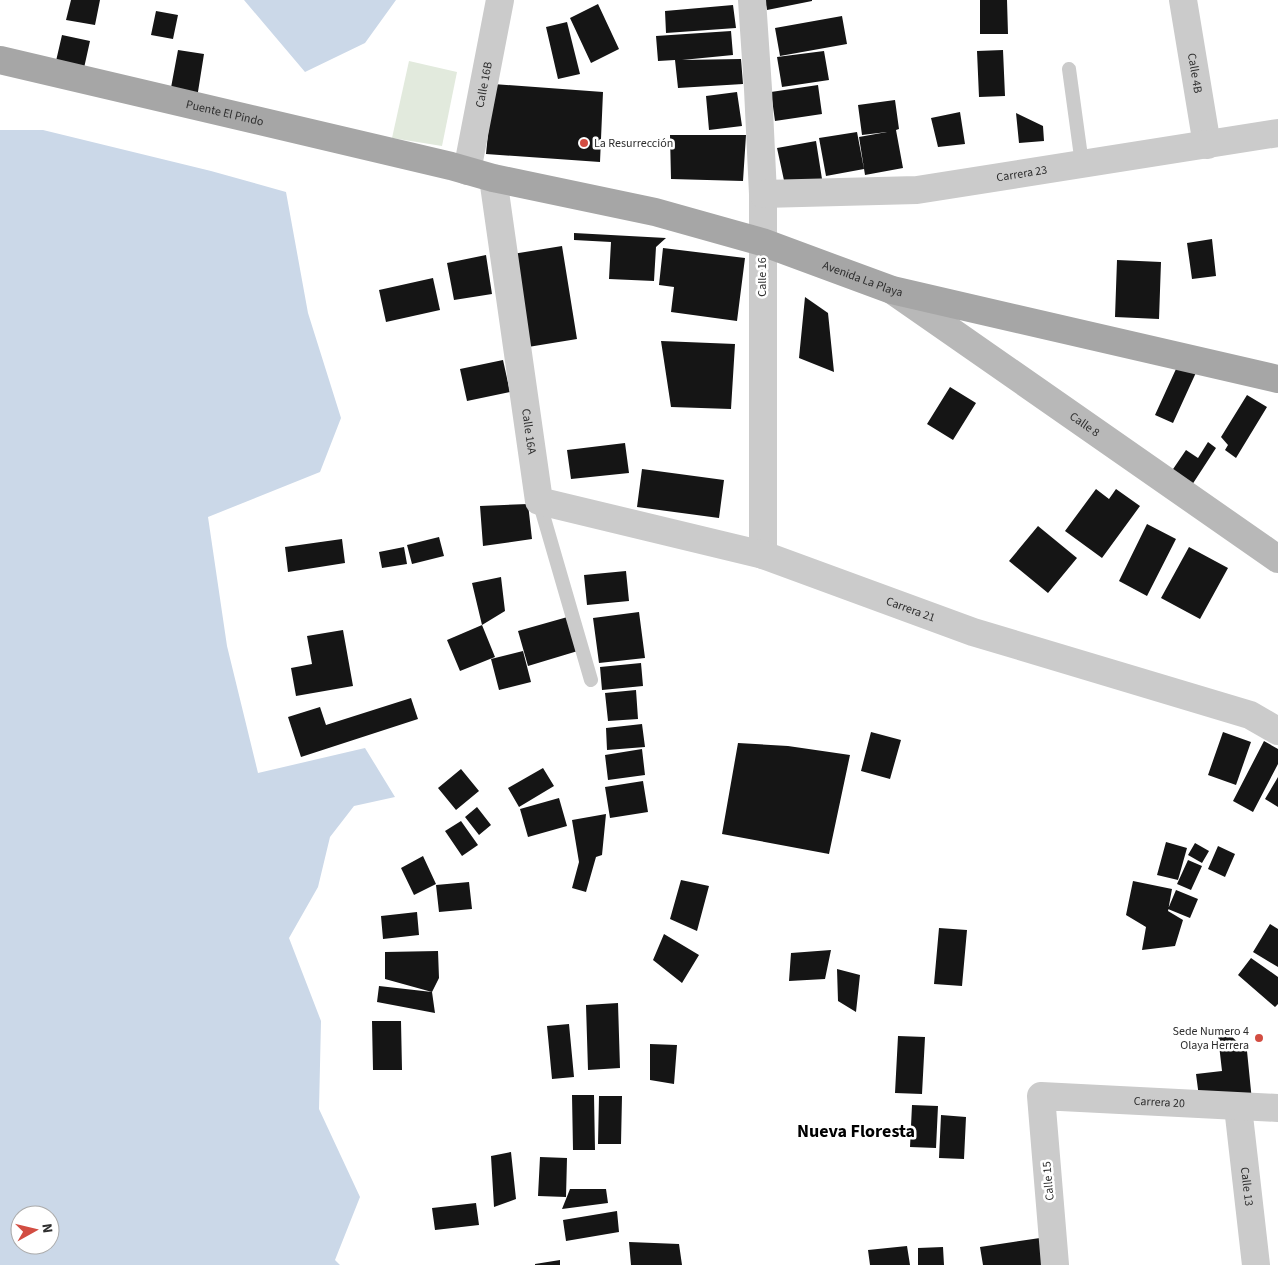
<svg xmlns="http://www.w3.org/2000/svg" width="1278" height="1265" viewBox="0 0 1278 1265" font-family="'Source Sans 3',sans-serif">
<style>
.green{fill:#e2eadd}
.water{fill:#cbd8e8;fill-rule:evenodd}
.building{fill:#151515}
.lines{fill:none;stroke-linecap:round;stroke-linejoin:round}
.lane{stroke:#cbcbcb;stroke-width:14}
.street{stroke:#cbcbcb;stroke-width:28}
.secondary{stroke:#b8b8b8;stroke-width:28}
.primary{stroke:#a6a6a6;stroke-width:28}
.poi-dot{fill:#d24d42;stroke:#fff;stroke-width:2}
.labels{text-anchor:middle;stroke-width:5;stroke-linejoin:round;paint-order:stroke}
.street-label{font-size:12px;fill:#2e2e2e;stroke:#fff}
.poi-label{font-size:12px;fill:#2e2e2e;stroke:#fff;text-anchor:start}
.district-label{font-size:18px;font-weight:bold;fill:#000;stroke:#fff}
</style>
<rect width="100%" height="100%" fill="#fff"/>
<!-- green -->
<path class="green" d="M409,61L457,72L442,146L392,138Z"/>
<!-- water -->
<path class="water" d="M244,0H396L365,43L305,72Z
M0,130H43L211,171L286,192L308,313L341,418L320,472L208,517L227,646L258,773L365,748L395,797L354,806L330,837L318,887L289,938L321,1021L319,1109L360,1197L335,1260L340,1265H0ZM20,1215H50V1245H20Z"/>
<!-- building -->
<path class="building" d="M71,0H100L95,25L66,20Z
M765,0H812V1L767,10Z
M980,0H1007L1008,34H980Z
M598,4L619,49L591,63L570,18Z
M733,5L736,28L666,33L665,11Z
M156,11L178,15L173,39L151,35Z
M842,16L847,44L780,56L775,28Z
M567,22L580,74L558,79L546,27Z
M731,31L733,55L682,60L741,59L743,84L678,88L675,60L658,61L656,36Z
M62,35L90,41L84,68L56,61Z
M178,50L204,54L197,98L170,93Z
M1003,50L1005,96L979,97L977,51Z
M824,51L829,80L782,87L777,57Z
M493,84L603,92L600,162L486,154Z
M818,85L822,114L775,121L771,92Z
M737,92L742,126L709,130L706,96Z
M895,100L899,129L896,130L903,168L865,175L859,137L887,132L862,135L858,105Z
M960,112L965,144L938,147L931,118Z
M1016,113L1043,126L1044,141L1019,143Z
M857,132L864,169L826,176L819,138Z
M670,135H746L743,181L671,179Z
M816,141L822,179L785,185L777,148Z
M574,233L666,238L656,247L654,281L609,279L611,242L574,240Z
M1212,239L1216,276L1192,279L1187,243Z
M562,246L577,339L522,348L507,255Z
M663,248L745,258L737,321L671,312L674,287L659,285Z
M486,255L492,294L454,300L447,263Z
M1117,260L1161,262L1159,319L1115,317Z
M433,278L440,310L386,322L379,290Z
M805,297L828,313L834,372L799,358Z
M661,341L735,344L731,409L671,407Z
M1181,358L1199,366L1173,423L1155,415Z
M503,360L510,392L467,401L460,369Z
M950,387L976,403L953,440L927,424Z
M1247,395L1267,407L1236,458L1225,450L1228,445L1221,437Z
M1208,442L1216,448L1190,488L1169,475L1186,450L1198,458Z
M625,443L629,473L571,479L567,450Z
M642,469L724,480L719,518L637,507Z
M1096,489L1109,499L1116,489L1140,506L1102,558L1065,531Z
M528,504L532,539L483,546L480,506Z
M1147,524L1176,539L1147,596L1119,581Z
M1038,526L1077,558L1048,593L1009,561Z
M439,537L444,556L412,564L407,545Z
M342,539L345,563L288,572L285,547Z
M404,547L407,564L382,568L379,552Z
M1189,547L1228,568L1200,619L1161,598Z
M626,571L629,601L587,605L584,575Z
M501,577L505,611L482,625L472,583Z
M639,612L645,658L599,663L593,618Z
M571,616L581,650L528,666L518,631Z
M482,625L495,657L460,671L447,640Z
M343,630L353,686L296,696L291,668L312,664L307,636Z
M523,651L531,682L499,690L491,659Z
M641,663L643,686L602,690L600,667Z
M636,690L638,719L608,721L605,693Z
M411,698L418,719L301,757L288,717L320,707L326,725Z
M642,724L645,747L607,750L606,728Z
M871,732L901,740L890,779L861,771Z
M1223,732L1251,742L1236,785L1208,775Z
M1264,741L1278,749V764L1253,812L1233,801Z
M738,743L788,746L850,755L829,854L722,834Z
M642,749L645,775L608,780L605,755Z
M543,768L554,786L519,807L508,788Z
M461,769L479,791L456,810L438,788Z
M1278,777V807L1265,799Z
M643,781L648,812L610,818L605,787Z
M559,798L567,826L528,837L520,809Z
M477,807L491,825L479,835L465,817Z
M606,814L602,855L596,857L586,892L572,888L579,862L572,820Z
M461,821L478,845L462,856L445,831Z
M1166,842L1187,848L1178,880L1157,875Z
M1195,843L1209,851L1202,863L1188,855Z
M1218,846L1235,854L1225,877L1208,869Z
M423,856L436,884L414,895L401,868Z
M1188,860L1202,866L1191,890L1177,884Z
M681,880L709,886L697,931L670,919Z
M1133,881L1172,889L1168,911L1183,920L1175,946L1142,950L1146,927L1126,915Z
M469,882L472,909L439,912L436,885Z
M1176,890L1198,899L1190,918L1168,909Z
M417,912L419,935L383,939L381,916Z
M1270,924L1278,929V967L1253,952Z
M939,928L967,930L962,986L934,984Z
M664,934L699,955L682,983L653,960Z
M831,950L825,979L789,981L791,953Z
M438,951L439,978L432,992L385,979V952Z
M1251,958L1278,977V1004L1275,1007L1238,975Z
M837,969L860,975L856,1012L838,1001Z
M379,986L432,992L435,1013L377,1002Z
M618,1003L620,1068L588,1070L586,1005Z
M372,1021H401L402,1070H373Z
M569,1024L574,1077L552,1079L547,1026Z
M1230,1035L1247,1051L1252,1101L1199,1097L1196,1074L1222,1071L1218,1036Z
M898,1036L925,1037L922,1094L895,1093Z
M650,1044L677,1045L674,1084L650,1080Z
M572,1095H594L595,1150H573Z
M599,1096H622L621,1144H598Z
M912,1105L938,1106L936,1148L910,1147Z
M941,1115L966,1117L964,1159L939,1158Z
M511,1152L516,1199L494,1207L491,1156Z
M540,1157L567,1158L566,1197L538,1196Z
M570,1189H606L608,1203L562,1209Z
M476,1203L479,1225L435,1230L432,1208Z
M617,1211L619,1232L566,1241L563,1220Z
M1040,1238L1044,1265H983L980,1247Z
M629,1242L679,1244L682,1265H631Z
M907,1246L910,1265H870L868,1250Z
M943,1247L944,1265H918V1248Z
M560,1260V1265H535V1264Z"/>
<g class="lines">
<!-- lane -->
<path class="lane" d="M1069,69L1082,164
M539,501L591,680"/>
<!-- street -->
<g class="street">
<path d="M752,0L758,89L763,194V555"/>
<path id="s1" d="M1183,0L1207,145"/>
<path id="s2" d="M467,171L500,0"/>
<path id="s3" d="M493,178L539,501L763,555L973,632L1250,715L1278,731"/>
<path id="s4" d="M763,194L917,190L1278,133"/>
<path id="s5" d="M1238,1107L1256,1265"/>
<path id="s6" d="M1055,1265L1041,1096L1278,1108"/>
</g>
<!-- secondary -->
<path class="secondary" id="s7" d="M892,290L1278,559"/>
<!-- primary -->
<path class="primary" id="s8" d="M0,60L451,166L493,178L655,212L762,242L892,290L1278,379"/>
</g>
<!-- markers -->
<g class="poi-dot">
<circle cx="584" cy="143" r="5"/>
<circle cx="1259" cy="1038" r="5"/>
</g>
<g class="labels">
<!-- street labels -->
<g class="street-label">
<text dy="4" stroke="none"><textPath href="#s1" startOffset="74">Calle 4B</textPath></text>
<text dy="4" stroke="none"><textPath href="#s2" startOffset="88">Calle 16B</textPath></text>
<text dy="4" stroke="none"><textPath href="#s8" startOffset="231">Puente El Pindo</textPath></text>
<text dy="4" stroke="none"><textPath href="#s4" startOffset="260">Carrera 23</textPath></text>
<text transform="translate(762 277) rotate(-90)" y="4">Calle 16</text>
<text dy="4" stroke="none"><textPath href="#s8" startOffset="891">Avenida La Playa</textPath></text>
<text dy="4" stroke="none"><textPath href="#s7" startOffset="235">Calle 8</textPath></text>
<text dy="4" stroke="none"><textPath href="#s3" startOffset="256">Calle 16A</textPath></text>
<text dy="4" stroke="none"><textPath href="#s3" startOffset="714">Carrera 21</textPath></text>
<text dy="4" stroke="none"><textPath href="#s6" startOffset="288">Carrera 20</textPath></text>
<text transform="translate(1048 1181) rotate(-95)" y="4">Calle 15</text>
<text dy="4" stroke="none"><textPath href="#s5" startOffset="80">Calle 13</textPath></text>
</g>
<!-- poi labels -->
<g class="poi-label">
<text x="594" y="147">La Resurrección</text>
<text x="1249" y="1035" text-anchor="end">Sede Numero 4<tspan x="1249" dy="14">Olaya Herrera</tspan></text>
</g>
<!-- district labels -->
<g class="district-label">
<text x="856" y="1137">Nueva Floresta</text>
</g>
</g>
<!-- north arrow -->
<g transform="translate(35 1230) rotate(82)"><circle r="24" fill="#ffffff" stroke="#ababab"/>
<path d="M0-4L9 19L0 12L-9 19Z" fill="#d24d42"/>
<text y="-8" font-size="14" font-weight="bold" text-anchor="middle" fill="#2e2e2e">N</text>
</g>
</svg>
